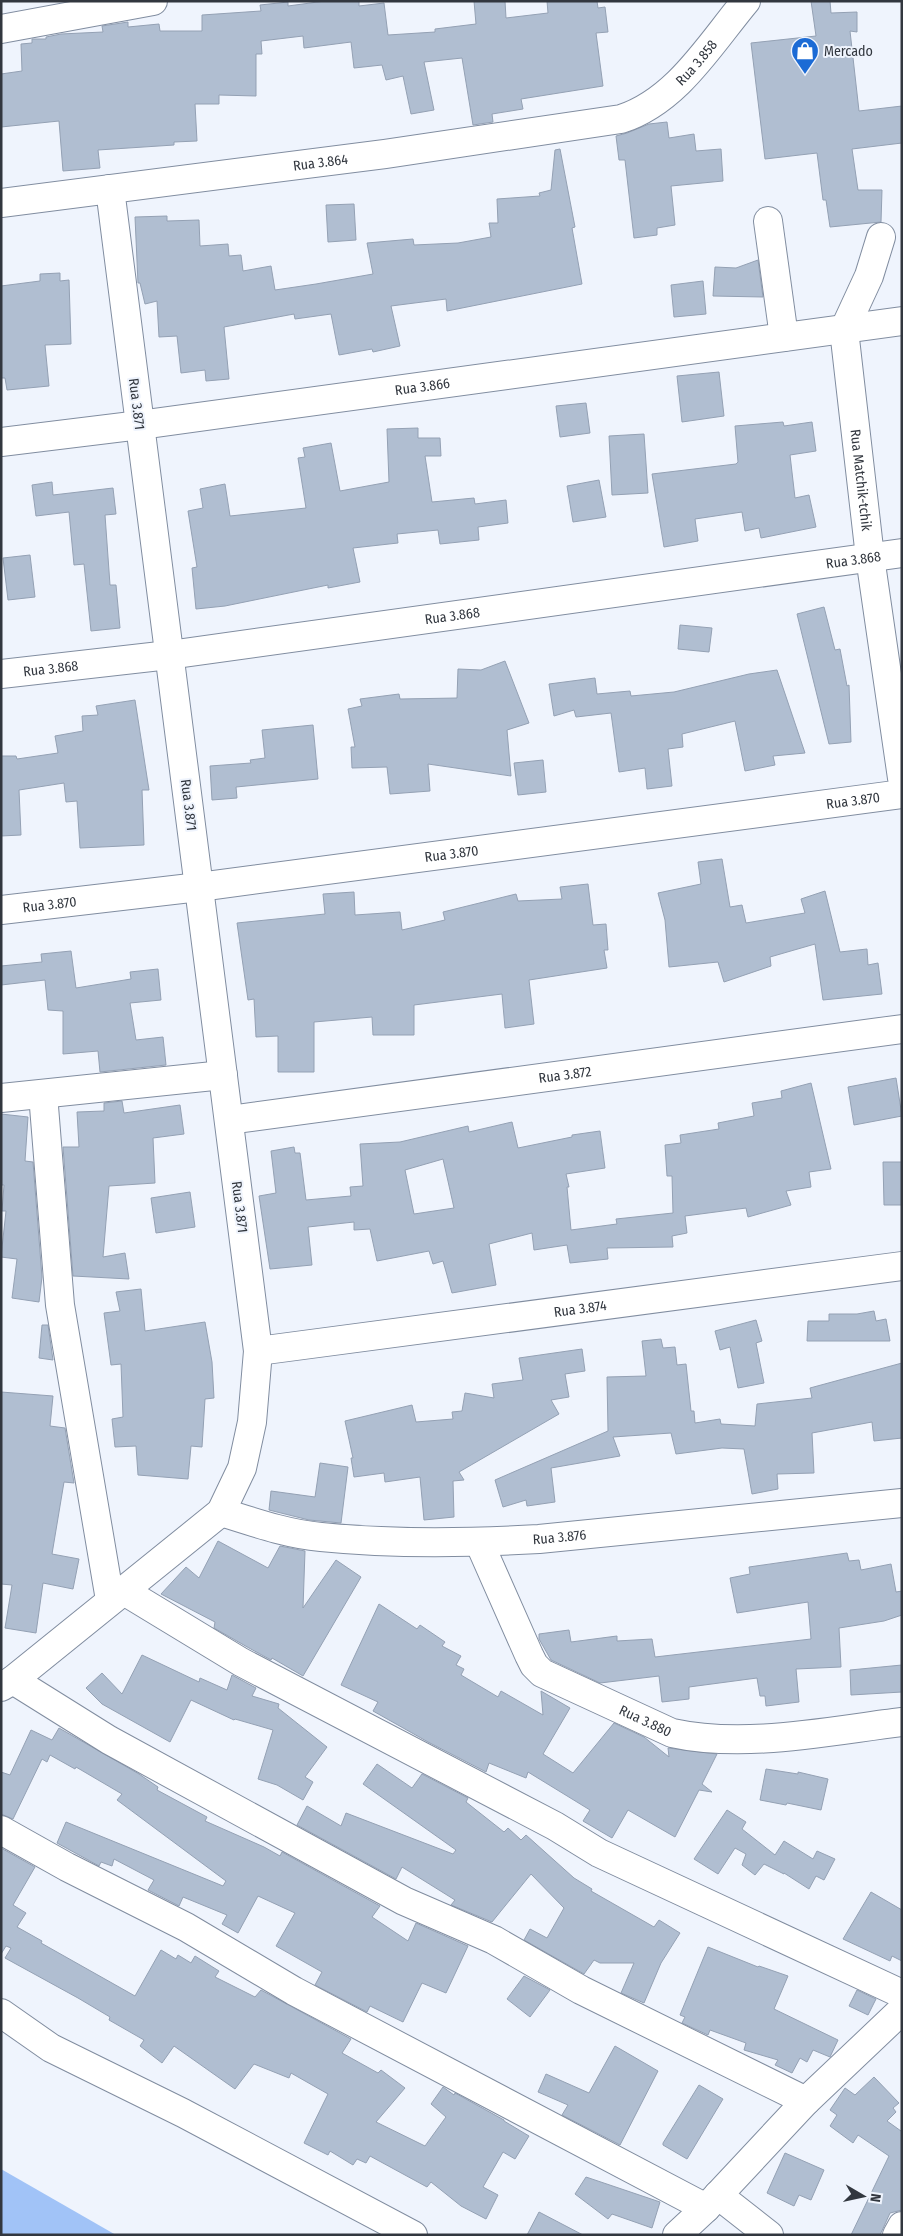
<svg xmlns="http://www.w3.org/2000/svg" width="903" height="2236" viewBox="0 0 903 2236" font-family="'Fira Sans Condensed',sans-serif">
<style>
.green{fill:#a1c3f7}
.building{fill:#b0bed1;stroke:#94a1b4;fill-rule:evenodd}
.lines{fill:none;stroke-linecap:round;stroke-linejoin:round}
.street-casing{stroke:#818da0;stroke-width:30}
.street{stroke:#fff;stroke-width:28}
.labels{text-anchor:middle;stroke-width:4;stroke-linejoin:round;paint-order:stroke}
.poi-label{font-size:14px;fill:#32373f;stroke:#eff4fd;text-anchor:start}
.street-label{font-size:14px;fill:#32373f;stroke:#eff4fd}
</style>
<rect width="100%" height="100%" fill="#eff4fd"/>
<!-- green -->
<path class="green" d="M1,2169L116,2235H1Z"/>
<!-- building -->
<path class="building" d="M325,1H359V6L384,3L388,35L435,32V29L476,24L474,1H505L506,18L548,13L547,1H597L598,8L605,7L608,32L596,33L603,86L521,99L523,109L492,114L493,122L473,125L462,58L424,62L434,110L411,114L403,76L386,80L382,65L354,68L351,42L304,48L303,36L261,41L262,54H256V96L219,95V104H195L197,141L174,142V145L98,150L100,168L63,171L59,121L1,127V74L22,71L21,44L32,43V39H46V37L61,34L103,32L102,26L128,22V27L159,24L160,31H202V15L261,11L260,5L288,2V6Z
M811,1H830L831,13L857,12V32L850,31L859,111L902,106V143L852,149L858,190H882L881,222L830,227L826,200H823L817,153L765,159L751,43L816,36Z
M667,122L669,138L694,134L696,151L721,149L723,181L671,186L675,225L657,228V235L634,238L625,160H619L616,136L627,133L649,124Z
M560,149L575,227L572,228L582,284L447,311L446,299L391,306L400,346L373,352L372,349L339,355L331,314L295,319L294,314L224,327L229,379L206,381L205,370L181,373L177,336L159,337L157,301L145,304L140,283H138L135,217L167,216V221L199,220L200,246L228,244L229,256L241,255L243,271L271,266L275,290L316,284L373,274L367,243L413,239L414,245L458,243L491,237L489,223H498L497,199L540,196L539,193L551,190L555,150Z
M354,204L356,240L328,242L326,205Z
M758,260L763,297L713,296L715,267L736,268Z
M60,273V281L69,280L71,344L45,345L49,386L7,390L5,378H1V286L40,281V274Z
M703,281L706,314L674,317L671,285Z
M719,372L724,416L682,422L677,376Z
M586,403L590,433L560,437L556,406Z
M783,422L784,426L812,422L816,451L790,455L795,498L809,495L816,527L761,538L759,528L745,531L742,512L695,519L698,541L664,547L652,474L736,464L738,462L735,426Z
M418,428V438H440L441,456H425L432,502L474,498L475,504L506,500L508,523L478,527L479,540L440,544L438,530L397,534L398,543L353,548L360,582L328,588V585L225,606L196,609L192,568L197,567L188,511L203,508L200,489L225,484L230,516L306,508L298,458L305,457L303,448L331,443L340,491L389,482L387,429Z
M644,434L648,493L612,495L609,436Z
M599,480L606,517L573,522L567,486Z
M52,482L53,495L113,488L116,514L105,515L110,585H116L120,628L91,631L84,564L74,565L69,512L36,516L32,485Z
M30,555L35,597L8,600L3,558Z
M824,607L835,650L840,649L847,686L849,685L851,742L829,744L797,614Z
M680,625L712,628L709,652L678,649Z
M505,661L529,723L507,730L511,776L428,764L430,791L390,794L387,767L352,768L351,747H355L348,709L362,706L360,699L399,694L400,699L457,698L458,669L481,670Z
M777,670L805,753L773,756L775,765L745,771L735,721L682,734L683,747L668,749L672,786L647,789L645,768L619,772L611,713L576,717L574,710L554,716L549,684L595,678L597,694L630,691L631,696L674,692L749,674Z
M135,700L149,790H142L144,845L80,848L77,801L66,802L64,783L19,790L21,835L1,836V756H16L17,759L58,753L55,736L83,731L82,716L98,715L96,706Z
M313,725L318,779L236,787L237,798L212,800L210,766L251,763L250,760L265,758L262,730Z
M543,760L546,792L518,795L514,763Z
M722,859L730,907L742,905L746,923L805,913L801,899L825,891L840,952L867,949L868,965L878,963L882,994L823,1000L815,944L770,957L771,966L724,982L718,962L669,967L665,920L658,893L701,884L698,862Z
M588,884L593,925L606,924L608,950H604L607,968L529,980L534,1024L505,1028L502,994L414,1005V1035H373L372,1017L314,1022V1072H278V1036L256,1037L254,999L248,1000L237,923L325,914L323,894L354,892L355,915L400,912L402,930L445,920L443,912L516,894L518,901L562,899L560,887Z
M71,951L76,988L131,979L130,972L158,969L161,1000L130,1003L136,1040L163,1037L166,1065L100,1072L98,1051L63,1054V1011L48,1010L45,980L1,985V966L42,962L41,954Z
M896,1078L902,1116L854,1125L848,1087Z
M811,1083L831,1169L809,1172L811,1187L786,1191L791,1205L748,1217L746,1208L685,1216L687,1233L672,1236L673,1247L607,1248L608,1259L570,1263L567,1245L534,1250L532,1233L489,1244L496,1285L452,1293L443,1261L433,1264L429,1251L377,1261L370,1229L354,1230V1222L308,1227L312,1265L270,1269L259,1196L276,1193L271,1151L294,1147L295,1153H300L306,1200L351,1196L350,1187L363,1186L360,1144L400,1142L468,1126L469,1132L512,1122L518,1148L572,1137V1135L600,1131L605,1168L566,1174L569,1187H567L571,1230L617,1224L616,1219L673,1213L672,1176H667L665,1145L681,1143L680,1135L719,1129L718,1123L754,1116L752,1103L782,1098L781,1091ZM443,1159L454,1208L414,1214L405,1170Z
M122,1101L124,1113L180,1105L184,1134L153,1138L155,1183L109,1186L103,1257L125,1253L129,1279L73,1276L63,1147H79L77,1112L104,1111V1103Z
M1,1114L28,1117L25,1161L33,1162L42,1277L39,1302L12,1298L17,1259L1,1257L6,1211H2L4,1185H1Z
M883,1162H902V1205H884Z
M190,1192L195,1227L156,1233L151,1198Z
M141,1289L145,1331L205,1322L212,1362L214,1398L205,1399L202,1447L191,1446L188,1479L138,1475L136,1446L115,1447L112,1419L123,1417L121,1364L111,1365L104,1313L120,1311L116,1292Z
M874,1311L876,1321L886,1319L890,1341H807L808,1321H829V1314H857Z
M756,1320L762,1341L756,1343L764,1383L738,1388L730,1347L720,1350L715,1331Z
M42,1325H48L53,1360L39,1358Z
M661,1339L663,1348L675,1347L677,1365L686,1364L691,1411H694L695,1423L720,1419L721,1424L755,1426L757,1404L812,1398L810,1388L902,1363V1438L874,1441L872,1422L812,1433L814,1473L777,1474L778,1489L752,1494L744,1449L722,1448L676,1454L671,1433L613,1437L620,1456L551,1468L555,1502L527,1506L526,1500L503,1507L495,1480L608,1431L607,1377L646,1376L642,1341Z
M582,1349L585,1371L565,1374L569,1397L551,1400L559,1414L459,1472L464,1480L453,1481L454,1517L424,1520L420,1477L385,1482L384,1473L354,1477L351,1458H353L345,1421L412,1405L416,1422L453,1419L452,1412L462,1411L465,1393L494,1398L492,1384L523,1380L519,1358Z
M1,1392L53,1396L50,1426L65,1428L74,1483L64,1482L52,1554L79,1559L73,1589L43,1583L36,1633L5,1628L12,1585L1,1584Z
M320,1463L348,1467L341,1523L309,1520L269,1510L271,1491L315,1497Z
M218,1541L268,1568L280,1546L305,1551L303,1608L336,1560L361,1577L303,1676L272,1658L271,1660L249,1648L214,1628L215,1622L161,1594L186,1567L199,1578Z
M847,1553L849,1561L859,1560L861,1570L891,1564L896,1592L902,1591V1615L884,1621L839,1628L841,1667L796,1669L799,1702L766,1706L765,1696H760L757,1678L689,1687V1699L662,1702L659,1676L600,1683L551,1660L539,1639V1634L569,1630L571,1642L617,1636V1641L652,1639L655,1657L811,1639L808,1602L737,1613L730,1578L750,1574L749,1567Z
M379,1604L417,1629L420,1625L445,1642L442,1646L461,1656L456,1665L464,1669L461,1675L498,1697L501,1691L543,1715L541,1691L570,1708L543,1754L573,1773L614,1723L644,1737L669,1757L668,1748L717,1754L702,1784L712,1792L699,1790L675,1837L628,1810L612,1838L583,1821L590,1810L528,1772L526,1778L489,1763L486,1772L428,1742L373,1711L378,1702L341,1685Z
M142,1655L199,1682L200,1678L227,1690L232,1675L256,1688L252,1696L279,1704L278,1708L327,1747L305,1777L313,1782L303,1800L277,1785L258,1779L273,1730L235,1719L234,1720L191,1700L170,1742L102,1704L86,1688L102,1673L122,1694Z
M902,1665V1692L851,1695L850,1670Z
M59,1728L139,1774L158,1787L157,1790L207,1817L205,1821L264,1847L280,1856L282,1852L380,1906L372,1917L408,1941L416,1923L468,1946L446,1993L422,1983L403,2022L370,2006L367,2012L315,1985L322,1972L276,1946L295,1913L258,1896L238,1933L222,1924L227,1915L183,1897L179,1906L148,1890L154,1880L114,1859L112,1866L101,1862L99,1866L57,1843L66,1822L223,1886L226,1881L117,1800L122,1794L76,1767L75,1769L50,1755L47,1762L42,1759L13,1819L1,1814V1772L10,1775L31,1730L52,1740Z
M377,1764L412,1788L422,1774L468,1798L466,1802L504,1832L508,1828L521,1840L526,1835L574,1878L592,1889L591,1891L654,1927L659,1920L680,1933L661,1963L644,2003L621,1993L634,1963H600L594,1960L584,1974L524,1940L530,1929L547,1938L564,1908L531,1874L492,1922L451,1905L455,1900L402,1867L396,1879L297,1825L307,1806L341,1826L346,1813L453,1854L456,1850L363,1784Z
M766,1769L798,1774V1772L828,1779L821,1810L787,1803L786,1805L760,1800Z
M727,1810L746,1822L742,1829L775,1855L784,1841L813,1859L817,1851L835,1859L824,1880L816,1876L809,1889L784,1873V1874L764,1864L755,1875L742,1865L746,1854L735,1848L718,1874L694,1859Z
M1,1848L35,1867L13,1905L26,1913L17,1927L42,1941L41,1943L135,1996L161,1950L176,1959L178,1955L191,1963L195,1956L219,1971L215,1977L255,1997L261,1990L351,2039L342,2053L378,2073L381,2070L405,2088L376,2122L425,2146L446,2117L431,2104L443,2087L454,2095L455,2093L504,2120V2121L529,2136L515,2159L503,2152L483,2187L498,2195L486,2219L461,2206L431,2182L427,2187L370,2156L366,2163L357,2159L353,2165L330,2151L328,2155L304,2143L328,2094L291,2073L289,2078L254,2064L235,2089L174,2046L162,2063L140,2046L144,2040L109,2020L110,2017L78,1998L5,1958L11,1948L6,1946L1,1954Z
M871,1892L902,1910V1961L892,1956L890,1961L843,1939Z
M708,1947L758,1967L759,1966L788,1976L774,2009L838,2040L830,2057L813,2050L807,2062L800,2058L792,2073L775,2065L778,2060L744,2050L746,2043L710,2030L708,2035L682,2023L685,2017L680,2015Z
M524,1976L550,1990L530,2017L507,1999Z
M857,1990L876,1999L868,2015L849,2006Z
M615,2046L658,2071L620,2145L562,2115L568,2105L538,2092L546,2074L589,2093Z
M874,2077L899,2103L893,2108L896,2112L887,2121L901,2131L902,2128V2210L890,2213L880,2235H851L889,2156L858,2135L853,2143L830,2126L837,2115L830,2110L845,2088L855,2095Z
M699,2085L723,2099L687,2159L663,2145V2143Z
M785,2153L824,2170L811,2200L799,2195L794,2206L767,2193Z
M586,2177L660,2202L652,2228L612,2214L608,2219L575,2194Z
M539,2212L583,2235H527Z"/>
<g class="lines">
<defs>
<g id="street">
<path d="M1,29L153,1"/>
<path id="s1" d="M1,203L385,154L621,119C677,101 710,44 746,1"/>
<path d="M768,221L784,337"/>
<path id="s2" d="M844,330L870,557L902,778"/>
<path d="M844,330L869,276L881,237"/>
<path id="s3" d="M1,442L140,425L902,321"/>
<path id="s4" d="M1,674L169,655L902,553"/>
<path id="s5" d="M1,910L199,887L902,794"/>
<path d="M43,1094L60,1305L110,1600"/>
<path d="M1,1098L223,1075"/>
<path id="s6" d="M229,1120L902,1029"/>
<path id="s7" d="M258,1351L902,1266"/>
<path id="s8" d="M221,1512C253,1522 287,1534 321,1537C391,1544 469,1543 539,1539L902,1503"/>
<path id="s9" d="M479,1542L529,1655L534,1665L542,1673L672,1733C745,1749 828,1731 902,1722"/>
<path d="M124,1591L241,1662L555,1826L599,1853L902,1994"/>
<path d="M13,1680L109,1740L404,1901L494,1940L581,1990L806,2101"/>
<path d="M1,1687L13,1680L221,1512L242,1468L252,1422L258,1351L110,189"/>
<path d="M1,1830L67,1867L186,1927L294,1991L706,2208"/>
<path d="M1,2013L51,2048L183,2113L413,2235"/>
<path d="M718,2195L769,2235"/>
<path d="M677,2235L706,2208L806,2101L902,2010"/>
<path d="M897,2235L902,2226"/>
</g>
</defs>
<!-- street casing -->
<use href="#street" class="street-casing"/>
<!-- street -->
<use href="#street" class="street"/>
</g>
<!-- icons -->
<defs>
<symbol id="shop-pin" viewBox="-11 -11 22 30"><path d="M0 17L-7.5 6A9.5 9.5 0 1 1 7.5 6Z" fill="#1c6bd5" stroke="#eff4fd"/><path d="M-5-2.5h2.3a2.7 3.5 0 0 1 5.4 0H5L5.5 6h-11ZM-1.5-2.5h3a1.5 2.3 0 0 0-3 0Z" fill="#fff"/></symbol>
</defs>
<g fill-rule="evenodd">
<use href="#shop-pin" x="789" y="35" width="32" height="43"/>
</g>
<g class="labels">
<!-- poi labels -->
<g class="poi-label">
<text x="824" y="56">Mercado</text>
</g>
<!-- street labels -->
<g class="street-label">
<text dy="5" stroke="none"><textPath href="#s1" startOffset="721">Rua 3.858</textPath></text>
<text dy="5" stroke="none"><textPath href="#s1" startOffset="322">Rua 3.864</textPath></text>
<text dy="5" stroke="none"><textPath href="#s3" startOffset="425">Rua 3.866</textPath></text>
<text transform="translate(137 404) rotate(83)" y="5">Rua 3.871</text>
<text dy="5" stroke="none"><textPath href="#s2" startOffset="151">Rua Matchik-tchik</textPath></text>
<text dy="5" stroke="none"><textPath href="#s4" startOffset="860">Rua 3.868</textPath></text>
<text dy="5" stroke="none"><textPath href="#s4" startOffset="455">Rua 3.868</textPath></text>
<text dy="5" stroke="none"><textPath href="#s4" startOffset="50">Rua 3.868</textPath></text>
<text dy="5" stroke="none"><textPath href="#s5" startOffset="859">Rua 3.870</textPath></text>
<text transform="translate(189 805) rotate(83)" y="5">Rua 3.871</text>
<text dy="5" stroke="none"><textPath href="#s5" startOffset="454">Rua 3.870</textPath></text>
<text dy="5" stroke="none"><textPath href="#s5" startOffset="49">Rua 3.870</textPath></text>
<text dy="5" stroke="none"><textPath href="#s6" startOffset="339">Rua 3.872</textPath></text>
<text transform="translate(240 1207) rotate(83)" y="5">Rua 3.871</text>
<text dy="5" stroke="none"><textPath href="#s7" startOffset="325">Rua 3.874</textPath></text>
<text dy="5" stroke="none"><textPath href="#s8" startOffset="342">Rua 3.876</textPath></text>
<text dy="5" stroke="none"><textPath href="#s9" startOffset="260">Rua 3.880</textPath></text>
</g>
</g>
<!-- border -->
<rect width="903" height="2236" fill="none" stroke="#32373f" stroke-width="5"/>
<!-- north arrow -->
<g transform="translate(863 2196) rotate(99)" stroke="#eff4fd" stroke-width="4" paint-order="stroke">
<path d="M0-4L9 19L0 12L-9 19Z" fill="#32373f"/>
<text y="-8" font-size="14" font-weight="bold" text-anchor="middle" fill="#32373f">N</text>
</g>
</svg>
